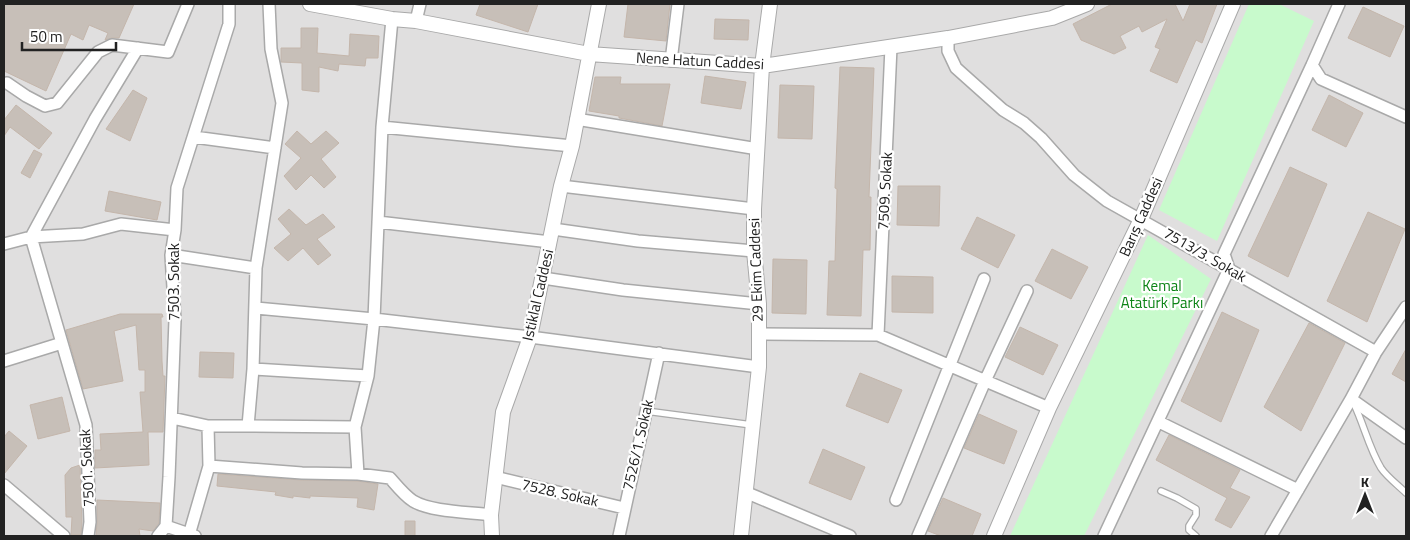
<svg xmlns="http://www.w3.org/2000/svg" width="1410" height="540" viewBox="0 0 1410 540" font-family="'Titillium Web',sans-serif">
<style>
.residential{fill:#e0dfdf}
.park{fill:#c8facc}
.building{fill:#c7bfb8;stroke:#c4b6ab}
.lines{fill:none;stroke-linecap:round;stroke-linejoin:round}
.service-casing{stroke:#a9a9a9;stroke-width:8}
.minor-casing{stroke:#a9a9a9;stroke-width:14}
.tertiary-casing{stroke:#a9a9a9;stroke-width:16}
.service{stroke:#fff;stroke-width:5.5}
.minor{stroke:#fff;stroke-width:11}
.tertiary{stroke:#fff;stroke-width:14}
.labels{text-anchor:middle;stroke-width:4.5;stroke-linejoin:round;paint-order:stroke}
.street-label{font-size:15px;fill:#222;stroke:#fff}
.park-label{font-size:15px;fill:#0c8416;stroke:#fff}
</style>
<rect width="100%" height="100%" fill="#f2efe9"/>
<!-- residential -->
<path class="residential" d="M4,4H1406V536H4Z"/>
<!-- park -->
<path class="park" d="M1249,4H1279L1314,21L1217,241L1159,210Z
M1148,235L1211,279L1084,536H1010Z"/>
<!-- building -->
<path class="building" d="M4,4H134L119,38H112L105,40L108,33L89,25L83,40L71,34L46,91L4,71Z
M480,4H538L528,32L476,15Z
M628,4H670L666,41L624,37Z
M1112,4H1175L1183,21L1190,4H1217L1202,43L1196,40L1177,83L1150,71L1160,49L1155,47L1167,19L1142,32L1139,26L1120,36L1126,48L1114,54L1081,40L1073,24Z
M1363,7L1404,26L1390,57L1348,38Z
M715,19L749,20L748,40L714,39Z
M301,28H318L317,53L349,56L350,34L379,36L378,58H366L365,66L339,64L338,71L319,67V92L302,90V63L281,62V48H301Z
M840,67L874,68L869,197H871L870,250H863L861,316L827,315L829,261H835L837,189L835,188Z
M705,76L746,82L741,109L701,103Z
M595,77H621L620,84H670L662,126L619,118V116L589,111Z
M780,85L814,86L812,139L778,138Z
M133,90L147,98L130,141L106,129Z
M1329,95L1363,113L1346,147L1312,130Z
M16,105L52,133L39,149L10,127L4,136V120Z
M297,131L311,144L326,131L339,143L321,159L336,177L324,188L311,175L296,190L284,176L301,158L285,144Z
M34,150L42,154L30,178L21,173Z
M1290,167L1327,184L1288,277L1248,256Z
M898,186H940L939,226L897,225Z
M109,191L161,202L157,220L105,211Z
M289,209L306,225L323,214L335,227L317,239L331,255L318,265L303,248L288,261L274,248L291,234L278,219Z
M1368,212L1405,229L1367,322L1327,301Z
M977,217L1015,235L998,268L961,249Z
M1052,249L1088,267L1071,299L1035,281Z
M773,259L807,260L806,314L772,313Z
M892,276L933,277V313L892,312Z
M1222,312L1259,330L1221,422L1181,401Z
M120,314H162L163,317H161L162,361L163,376H165L163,432H148L149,465L95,468V450H101L100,434L143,432L140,392H145V370H139L136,325L114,331L123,381L83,389L66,330Z
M1309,323L1345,343L1301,431L1264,407Z
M1020,327L1058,345L1043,375L1005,357Z
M1406,349V382L1392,374Z
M200,352L234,353L233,378L199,377Z
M860,373L902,390L888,423L846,406Z
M62,397L70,431L38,439L30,405Z
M979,414L1017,431L1004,464L964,448Z
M9,431L27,446L4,474V437Z
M1169,435L1240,470L1230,488L1250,497L1231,528L1215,520L1227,498L1156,460Z
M823,449L865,467L851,500L809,483Z
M80,465L82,522L81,535H71L72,517H66L65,475L71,468Z
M218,474L301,480L357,481L378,484L374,510L357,507L358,498L310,496V498L293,496V498L275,495L276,492L217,486Z
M943,498L981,514L972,536H941L928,531Z
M97,500L160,503L159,523L153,531L139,529L140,536H96L97,522Z
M405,521H415V536H405Z"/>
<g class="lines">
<defs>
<path id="service" d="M1354,404C1364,425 1369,448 1381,468C1387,477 1398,485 1406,493
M646,411L752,425
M1161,491L1177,498L1196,509V515L1189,526V530L1196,536"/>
<path id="minor" d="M1339,4L1312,65L1321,79L1406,117
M416,21L420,4
M948,38V51L956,68L1003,110L1024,123L1041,138L1074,175L1107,201L1376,352
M138,48L95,119L31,237L83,234L121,224L175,230
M671,61L678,4
M7,83L26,96L45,106L57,103L98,52L112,45L168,52L188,4
M576,119L758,149
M382,127L572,146
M194,137L275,148
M561,186L754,209
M378,222L550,242
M553,229L638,241L754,251
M4,244L31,237L62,343L4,361
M171,255L256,268
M543,278L623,290L759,304
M1406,307L1376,352L1351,399L1406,438
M256,308L374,319L382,127L392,19
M758,334L878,335L1049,408
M878,335L891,47
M62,343L86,425L90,522L88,536
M253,369L368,376
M172,418L208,426
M1159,422L1298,490
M248,426L355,427
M209,466L302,473L358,474L390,478C397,486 404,495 413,501C431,512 470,512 491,515
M358,474L355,427L368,376L374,319L530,337L759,367
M495,477L624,508
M4,485L64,536
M745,492L850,536
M896,500L984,279
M166,526L195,536
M189,535L209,466L208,426H248L253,369L256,268L282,103L271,49L269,4
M158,536L166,526L169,477L175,320L171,255L175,230L177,188L229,24V4
M619,536L659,353
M918,536L985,381L1027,291
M1104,536L1229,269L1224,254L1312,65
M1271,536L1351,399"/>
<path id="tertiary" d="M310,4L392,19L416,21L589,54L762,66L948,38L1052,18L1087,4
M492,536L491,515L503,412L530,337L561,186L572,146L599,4
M741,536L759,367V304L754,251V209L762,66L770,4
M994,536L1049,408L1141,219L1233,4"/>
</defs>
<!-- service casing -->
<use href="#service" class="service-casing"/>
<!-- minor casing -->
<use href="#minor" class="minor-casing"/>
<!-- tertiary casing -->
<use href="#tertiary" class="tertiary-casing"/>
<!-- service -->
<use href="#service" class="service"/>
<!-- minor -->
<use href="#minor" class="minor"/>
<!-- tertiary -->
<use href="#tertiary" class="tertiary"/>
</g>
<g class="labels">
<!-- street labels -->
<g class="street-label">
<text transform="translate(700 61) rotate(3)" y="5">Nene Hatun Caddesi</text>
<text transform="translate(885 191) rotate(-87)" y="5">7509. Sokak</text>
<text transform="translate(1141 217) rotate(-66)" y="5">Barış Caddesi</text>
<text transform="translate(1205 255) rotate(30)" y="5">7513/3. Sokak</text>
<text transform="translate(756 270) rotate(-92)" y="5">29 Ekim Caddesi</text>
<text transform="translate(174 282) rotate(-90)" y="5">7503. Sokak</text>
<text transform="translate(538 295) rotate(-77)" y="5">Istiklal Caddesi</text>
<text transform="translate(638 445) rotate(-77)" y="5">7526/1. Sokak</text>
<text transform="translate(87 468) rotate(-93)" y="5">7501. Sokak</text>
<text transform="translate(560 493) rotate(13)" y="5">7528. Sokak</text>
</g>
<!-- park labels -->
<g class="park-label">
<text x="1162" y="291">Kemal<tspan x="1162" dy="17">Atatürk Parkı</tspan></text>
</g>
</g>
<!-- border -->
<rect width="1410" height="540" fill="none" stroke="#222222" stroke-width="10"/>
<!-- north arrow -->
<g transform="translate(1365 495)" stroke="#ffffff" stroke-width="4" paint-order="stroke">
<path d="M0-4L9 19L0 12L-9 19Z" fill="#222222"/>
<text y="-8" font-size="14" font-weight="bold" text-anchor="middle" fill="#222222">K</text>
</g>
<!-- scale -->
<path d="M22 42v8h94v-8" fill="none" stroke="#222222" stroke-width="2.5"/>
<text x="30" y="42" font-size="15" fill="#222222" stroke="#ffffff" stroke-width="4" paint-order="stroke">50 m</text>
</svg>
